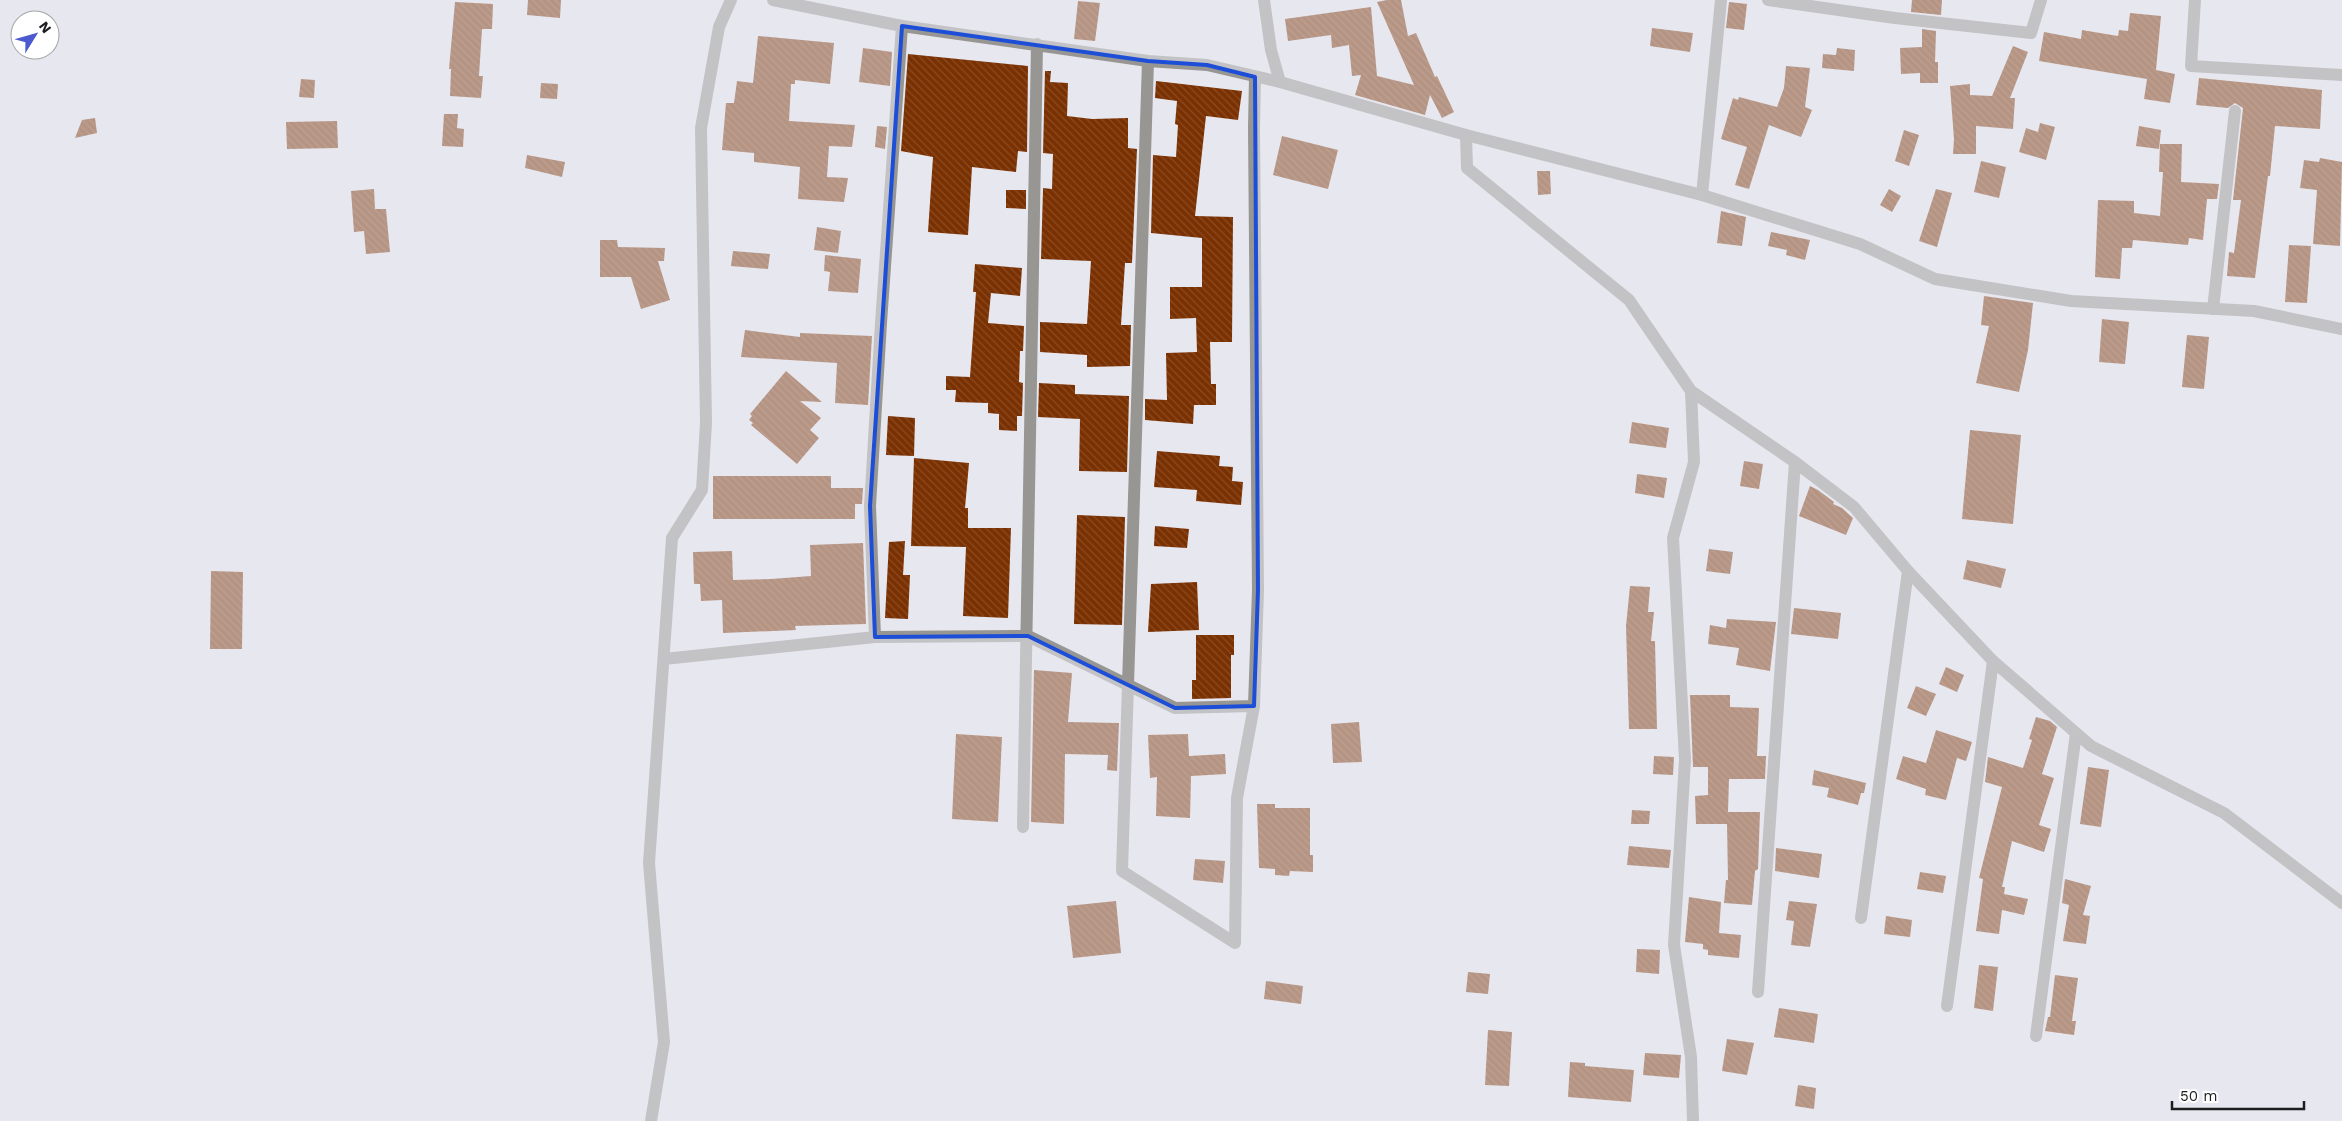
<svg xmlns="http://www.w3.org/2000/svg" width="2342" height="1121" viewBox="0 0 2342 1121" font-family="'Work Sans',sans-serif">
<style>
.building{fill:url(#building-back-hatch)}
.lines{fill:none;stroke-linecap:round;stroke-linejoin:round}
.minor{stroke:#979693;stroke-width:12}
.tertiary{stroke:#979693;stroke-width:12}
.marked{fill:none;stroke:#1d4ed8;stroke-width:4;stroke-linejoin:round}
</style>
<defs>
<pattern id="building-back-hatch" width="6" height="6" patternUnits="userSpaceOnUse" patternTransform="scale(1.25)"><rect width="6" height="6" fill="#7b3000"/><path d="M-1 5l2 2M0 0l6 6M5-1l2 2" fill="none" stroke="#884c26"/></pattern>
</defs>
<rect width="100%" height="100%" fill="#e7e7ef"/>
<!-- building -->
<path class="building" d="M528,0H561L560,18L527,15Z
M1387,0H1401L1408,36L1416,33L1435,77L1437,76L1454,112L1442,118L1430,95L1425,115L1355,95L1361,75L1352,76L1349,45L1332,48L1331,35L1288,41L1285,19L1371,7L1377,76L1414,85L1377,2Z
M1912,0H1942L1941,15L1911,12Z
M1078,1L1100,3L1095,41L1074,39Z
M455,2L493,4L492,29H482L479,76H483L481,98L450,96L451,69H449Z
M1729,2L1747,4L1744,30L1726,28Z
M2130,13L2161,16L2156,70L2175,74L2170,103L2144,99L2147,79L2039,61L2044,32L2081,39L2082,30L2118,36L2119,30L2128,31Z
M1652,28L1693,33L1690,52L1650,46Z
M1922,29L1936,31L1935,62H1938V83H1920V73L1901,74L1900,48L1922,47Z
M758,36L834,43L830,84L795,80V84H791L789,121L855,125L852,147L829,146L827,177L848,178L844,202L798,199L800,167L754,162V153L722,150L726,103H734L737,81L753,83Z
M2013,46L2028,52L2010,98H2015L2013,129L1976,126V154H1953L1954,139L1950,86L1970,84V95L1992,96Z
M863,48L892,52L890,86L859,82Z
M1837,48L1855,50L1854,71L1822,68L1823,54L1836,55Z
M908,54L1028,66L1027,152L1018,151L1016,172L972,167L968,235L928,232L933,157L901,151Z
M1786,66L1810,68L1805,107L1812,110L1801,137L1769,125L1749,189L1735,185L1747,147L1721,139L1733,98L1738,100L1739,97L1777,107L1784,88Z
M1045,71H1051L1050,82L1068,83L1067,116L1092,119L1128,118V148L1137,149L1132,263H1125L1121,325H1131L1130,366L1087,367V355L1040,352V322L1087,324L1091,261L1041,259L1043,190V188L1052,189L1053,154L1043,153Z
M2199,78L2322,90L2320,129L2275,126L2270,176H2268L2255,278L2227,276L2229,252L2234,253L2241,200H2233L2243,108L2235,103L2228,108L2196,105Z
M301,79L315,80L314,98L299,97Z
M1156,81L1242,91L1238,120L1206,116L1195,216L1233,217L1232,342H1210L1211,384H1216V405H1194L1193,424L1145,420V399L1167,400L1166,353L1197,352L1196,318L1170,319V287H1202V238L1151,233L1153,155L1176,157L1178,125L1175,124L1177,101L1155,98Z
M541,83L558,84L557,99L540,98Z
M444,114H458L457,128L464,129L463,147L442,146Z
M95,118L97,133L75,138L82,120Z
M337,121L338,148L287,149L286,122Z
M2040,123L2055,127L2046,160L2019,152L2026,128L2038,132Z
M877,126L887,127L885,149L875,147Z
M2139,126L2161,130L2159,149L2136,146Z
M1904,130L1919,135L1909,166L1895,161Z
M1282,136L1338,150L1328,189L1273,175Z
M2160,144H2182L2181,182L2219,184L2217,199H2207L2203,240L2189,238L2188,245L2133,240L2132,248H2122L2120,279L2095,277L2098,200L2134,201V213L2160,216L2163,172H2159Z
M527,155L565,162L562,177L525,168Z
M2320,158L2342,162L2340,246L2313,244L2317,190L2300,188L2304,160L2319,162Z
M1981,161L2006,167L1999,198L1974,192Z
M1537,171H1550L1551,194L1538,195Z
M374,189L375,209H386L390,252L366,254L364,231L354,232L351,191Z
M1889,189L1901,196L1892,212L1880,205Z
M1936,189L1952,193L1937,247L1919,241Z
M1006,190H1026V209L1006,208Z
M1721,211L1746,217L1742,246L1717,243Z
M817,227L841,231L838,253L814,250Z
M1771,232L1810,240L1805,260L1786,255L1787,250L1768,246Z
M600,240H617L618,247L665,248L664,261H658L670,300L641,309L631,277H600Z
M2289,245L2311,246L2307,303L2285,302Z
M733,251L770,254L768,269L731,266Z
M825,255L861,259L858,293L828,291L830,272L824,271Z
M975,264L1022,268L1020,296L991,293L988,323L1024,326L1023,351H1020L1019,382L1023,383L1022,416H1017V431L999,430V414L988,413V403L955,402L956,390H946V376L970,377L976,292H973Z
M1984,296L2033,303L2028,350L2019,392L1976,383L1989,326L1981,325Z
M2102,319L2129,322L2125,364L2099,362Z
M745,330L800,337V333L872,336L868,405L835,403L837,363L741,357Z
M2187,335L2209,337L2204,389L2182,387Z
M786,371L822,402L800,401L821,418L810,430L819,438L797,464L751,425L753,423L749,420L752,416L750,414Z
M1039,383L1075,385V394L1129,396L1127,472L1079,471L1080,419L1038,417Z
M888,416L915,418L914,456L886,455Z
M1632,422L1669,428L1666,448L1629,443Z
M1970,430L2021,435L2013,524L1962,519Z
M1157,451L1220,456L1219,466L1233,467L1232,481L1243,482L1241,505L1196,501L1197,490L1154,487Z
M914,458L969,463L965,508H968V528H1011L1008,618L963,616L966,547L911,546Z
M1744,461L1763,464L1759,489L1740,486Z
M1637,474L1667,478L1664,498L1635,493Z
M713,476H831V488H863L862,504H855V519H713Z
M1810,486L1818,490L1834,502L1833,504L1842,508L1853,518L1846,535L1799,516Z
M1077,515L1125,517L1122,625L1074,624Z
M1155,526L1189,529L1187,548L1154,546Z
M905,541L903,575H910L908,619L885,618L889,542Z
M863,543L866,624L795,626L796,630L723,633L722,600L701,601L700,584H694L693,552L732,551L733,580L771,579L811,576L810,545Z
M1709,549L1733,552L1730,574L1706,571Z
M1967,560L2006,569L2001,588L1963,579Z
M211,571L243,572L242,649H210Z
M1197,582L1199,630L1148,632L1151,584Z
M1630,586L1650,587L1648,612H1654L1651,641H1655L1657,729H1629L1626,626Z
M1794,608L1841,613L1838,639L1791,634Z
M1727,619L1776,622L1770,671L1736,665L1739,648L1708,644L1710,625L1726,628Z
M1196,635H1234V655H1231V698L1192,699V680H1196Z
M1946,667L1964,675L1957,692L1939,684Z
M1034,670L1072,673L1068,722L1119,723L1117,771L1107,770L1108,755L1065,754L1064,824L1031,822Z
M1916,686L1936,694L1926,716L1907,708Z
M1690,695H1730V707L1759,708L1757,756H1766L1765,779H1729L1728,812H1760L1758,869L1755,871L1752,905L1724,903L1726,880H1728L1727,824H1696L1695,796L1708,795V767H1693Z
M2036,717L2050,721L2057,727L2042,774L2054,778L2039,825L2051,829L2044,852L2012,841L2002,887H2005L2004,894L2028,899L2024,915L2002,910L1999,934L1976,931L1983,879L1979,878L2002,787L1985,782L1988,757L2023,768L2032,740L2029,739Z
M1359,722L1362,762L1333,763L1331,724Z
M1936,730L1972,742L1966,761L1957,758L1946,800L1925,795L1926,789L1896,779L1903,756L1926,763Z
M956,734L1002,737L998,822L952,819Z
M1188,734L1189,756L1225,754L1226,774L1191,776L1190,818L1156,816L1157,777L1150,778L1148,735Z
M1654,756L1674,757L1673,775L1653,774Z
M2088,767L2109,770L2101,827L2080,824Z
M1814,770L1866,783L1864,793H1861L1858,805L1827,797L1829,788L1812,785Z
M1257,804H1275V808H1310V855H1313V872L1290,871L1289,876L1275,875V869L1259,868Z
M1632,810L1650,811L1649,824H1631Z
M1629,846L1671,850L1669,868L1627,865Z
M1776,848L1822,854L1819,878L1775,871Z
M1195,859L1225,861L1223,883L1193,880Z
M1920,872L1946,876L1943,893L1917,889Z
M2065,879L2091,886L2083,915L2090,916L2086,944L2063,941L2069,905L2062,903Z
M1689,897L1721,902L1719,933L1741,935L1739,958L1708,955V950L1703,949V944L1685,942Z
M1116,901L1121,953L1073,958L1067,906Z
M1789,901L1817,904L1810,947L1791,945L1794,921L1786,920Z
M1886,916L1912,920L1910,937L1884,934Z
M1637,949L1660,950L1659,974L1636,972Z
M1979,965L1998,967L1993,1011L1974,1008Z
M1468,972L1490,974L1488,994L1466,992Z
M2055,975L2078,978L2072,1021H2076L2074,1035L2045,1031L2048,1017H2050Z
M1266,981L1303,986L1301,1004L1264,999Z
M1779,1008L1818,1014L1814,1043L1774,1037Z
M1488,1030L1512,1032L1509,1086L1485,1085Z
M1727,1039L1754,1043L1747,1075L1722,1071Z
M1645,1053L1681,1055L1679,1078L1643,1075Z
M1570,1062L1585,1063V1066L1634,1070L1631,1102L1568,1097Z
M1798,1085L1816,1088L1814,1109L1795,1106Z"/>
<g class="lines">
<!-- minor -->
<path class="minor" d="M773,0L902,26L1148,61L1207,65L1280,82
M1768,0L1895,18L2031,33L2041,0
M2195,0L2191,66L2342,75
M1148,61L1122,871L1235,943
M1466,135L1467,168L1629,300L1691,391L1795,462L1854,507L1908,571L1993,661L2091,746L2224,813L2342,903
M1702,195L1721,0
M2213,309L2235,111
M1691,391L1694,462L1673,538L1685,760L1674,945L1691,1057L1693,1121
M875,637L870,506L881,323L902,26
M664,659L875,637L1028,636L1175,708L1254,706
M1023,827L1037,44
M1861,918L1908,571
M1235,943L1237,798L1254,706L1258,590L1254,128L1255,77
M1758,992L1795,462
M1947,1006L1993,661
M2036,1036L2076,733
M651,1121L664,1042L649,863L672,538L702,490L706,423L701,128L719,27L731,0"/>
<!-- tertiary -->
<path class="tertiary" d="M1264,0L1271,50L1280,82L1466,135L1702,195L1860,244L1935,279L2071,301L2254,311L2342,329"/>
</g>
<!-- marked area -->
<path d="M0 0H2342V1121H0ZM902,26L1148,61L1207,65L1255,77L1258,590L1254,706L1175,708L1028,636L875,637L870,506Z" fill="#e7e7ef" fill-opacity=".55" fill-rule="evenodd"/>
<path class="marked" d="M902,26L1148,61L1207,65L1255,77L1258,590L1254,706L1175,708L1028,636L875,637L870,506Z"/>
<!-- north arrow -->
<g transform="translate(35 35) rotate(53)"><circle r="24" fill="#ffffff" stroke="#a5a5a6"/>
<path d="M0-4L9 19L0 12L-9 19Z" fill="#4b5acf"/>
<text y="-8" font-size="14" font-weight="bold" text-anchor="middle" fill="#1d1d20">N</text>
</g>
<!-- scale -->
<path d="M2172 1101v8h132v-8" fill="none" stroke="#1d1d20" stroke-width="2.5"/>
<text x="2180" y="1101" font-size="15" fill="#1d1d20" stroke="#ffffff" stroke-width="4" paint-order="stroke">50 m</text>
</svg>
